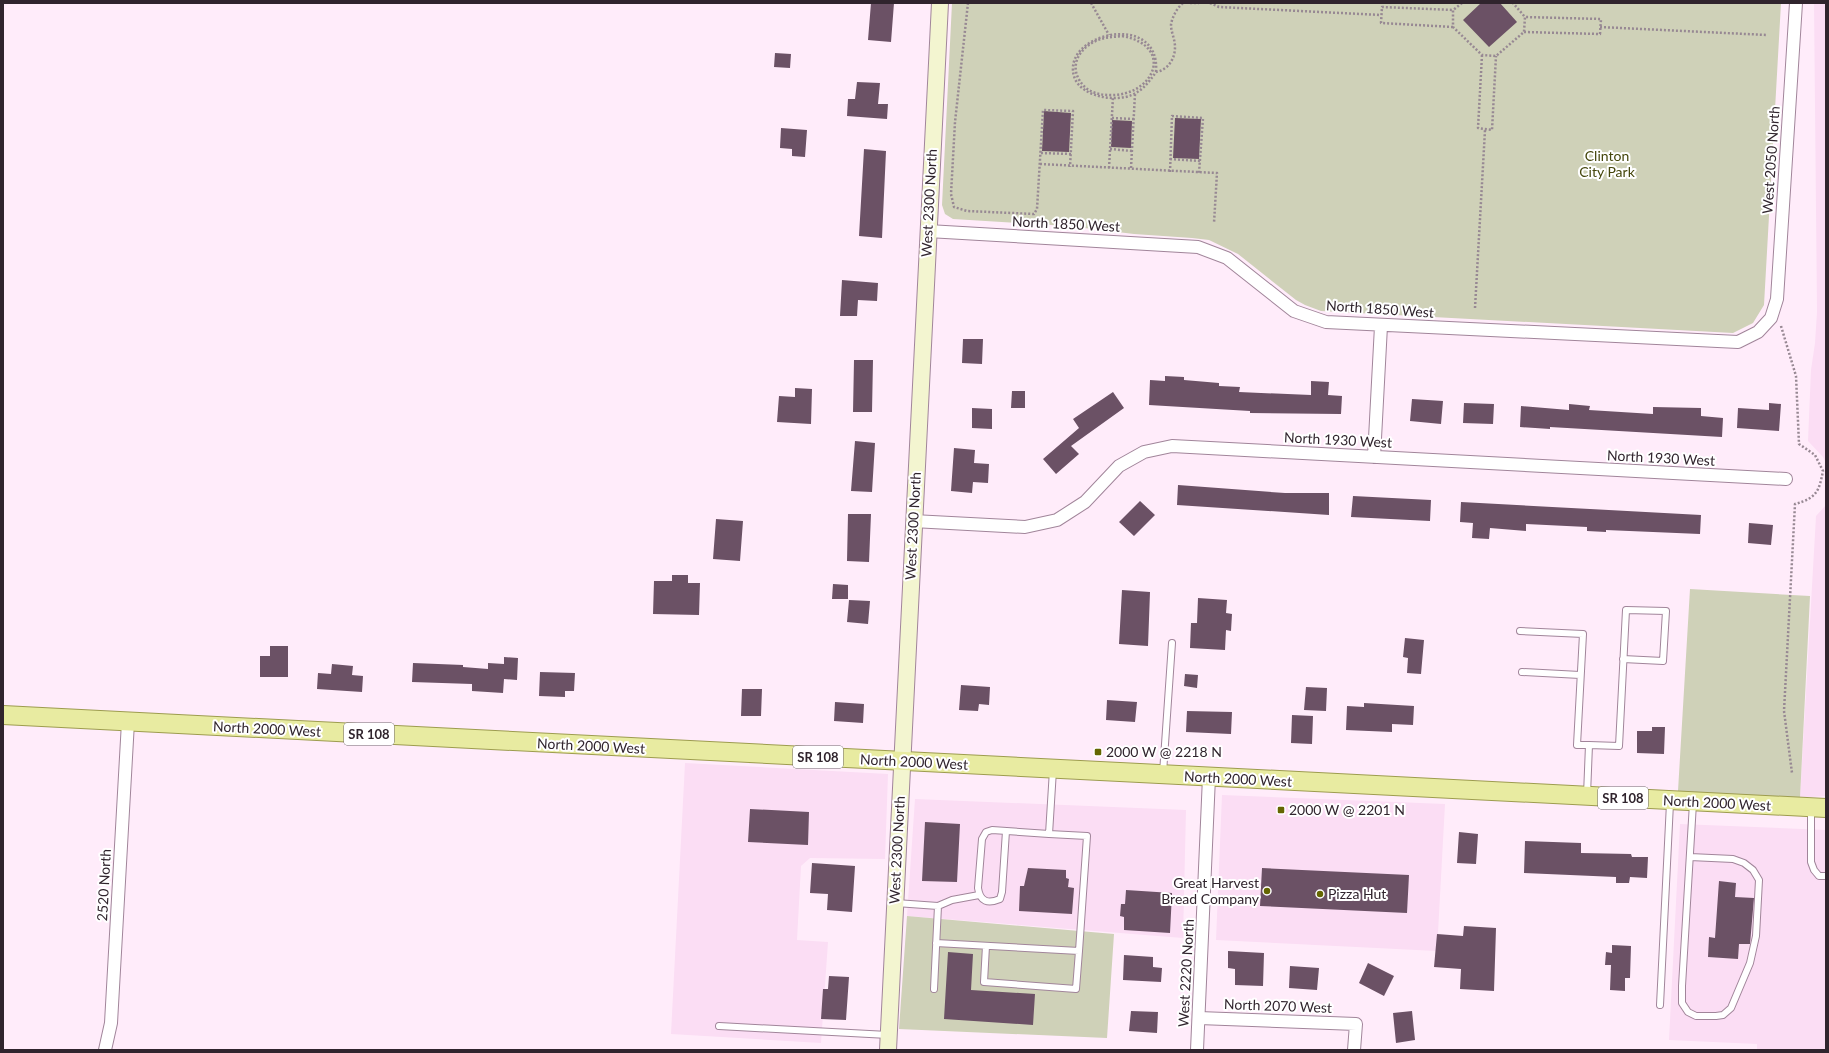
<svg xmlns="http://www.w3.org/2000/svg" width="1829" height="1053" viewBox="0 0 1829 1053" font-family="Lato,sans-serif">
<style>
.built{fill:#fbddf4}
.green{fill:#cfd1b8}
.building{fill:#6b5165}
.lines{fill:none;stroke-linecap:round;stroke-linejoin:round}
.lane-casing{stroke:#a1859a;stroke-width:8}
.street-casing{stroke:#a1859a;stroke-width:14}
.secondary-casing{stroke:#a1859a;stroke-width:18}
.primary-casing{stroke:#9d9c4f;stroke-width:20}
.path{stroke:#978893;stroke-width:2.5;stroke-dasharray:2 2;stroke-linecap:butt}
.lane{stroke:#fff;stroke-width:6}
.street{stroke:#fff;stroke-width:12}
.secondary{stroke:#f3f5d0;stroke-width:16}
.primary{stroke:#e8eba1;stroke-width:18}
.poi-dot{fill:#646601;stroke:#fff;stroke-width:1.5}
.labels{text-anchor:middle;stroke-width:4;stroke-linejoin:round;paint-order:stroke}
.shield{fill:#fff;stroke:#6e666c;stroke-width:1}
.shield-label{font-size:13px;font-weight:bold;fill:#30242d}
.park-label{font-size:14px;fill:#44460b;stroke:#fff}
.street-label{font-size:14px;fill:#30242d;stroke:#fff}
.poi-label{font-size:14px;fill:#30242d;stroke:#fff;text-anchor:start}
</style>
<rect width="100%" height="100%" fill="#ffecfa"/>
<!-- built -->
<path class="built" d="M1814,3H1826V463L1823,457L1808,441L1811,370L1815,343L1817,312Z
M1826,505V796L1800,798L1816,516Z
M685,763L888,774L885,859L810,858L801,866L797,940L828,942L821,1043L671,1034Z
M1222,795L1445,804L1437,951L1216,940Z
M915,799L1186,810L1183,938L907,916Z
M1680,824L1826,830V1050H1773L1757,1049V1044L1669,1040Z"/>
<!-- green -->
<path class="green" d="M952,3H1781L1764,305L1753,323L1733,333L1321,311L1305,305L1296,300L1238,254L1209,240L1192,238L1134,234L1068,226L953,219L945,214L942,205Z
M1690,589L1810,596L1800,798L1678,791Z
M907,916L1114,934L1107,1038L899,1029Z"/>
<!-- building -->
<path class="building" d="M871,3H894L891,42L868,40Z
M1481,3H1500L1517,22L1489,47L1463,20Z
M775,53L791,54L790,68L774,67Z
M857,82L880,83L878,104H888L887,119L847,116L848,99H855Z
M1044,111L1071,113L1069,152L1042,151Z
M1175,118L1201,119L1199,159L1173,158Z
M1112,120L1132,121L1131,148L1111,147Z
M781,128L807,130L805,157L792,156V149L780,148Z
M864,149L886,151L882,238L859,236Z
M842,280L878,283L877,301L858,300L857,316H840Z
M963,339H983L982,364L962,363Z
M854,360H873L872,412H853Z
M1165,376L1184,377V380L1219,383V386L1240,387L1239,392L1311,395V381L1329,382L1328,395L1342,396L1341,414L1250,413V411L1149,405L1150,380L1165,381Z
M795,388L812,389L811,424L777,422L779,396L795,397Z
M1012,391H1025V408H1011Z
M1113,392L1124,408L1071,446L1079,454L1056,474L1043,459L1079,428L1073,419Z
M1412,399L1443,401L1441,424L1410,421Z
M1464,403L1494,404L1493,424L1463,423Z
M1769,403L1781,404L1779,431L1737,428L1738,408L1769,410Z
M1569,404L1590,406L1589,410L1653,414V407L1701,408V416L1723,418L1722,437L1550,427V429L1520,427L1521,406L1569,410Z
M972,408L992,409V429L972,428Z
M855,441L875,443L872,492L851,491Z
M954,448L975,450L974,463L989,464L988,483L973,482L972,493L951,491Z
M1178,485L1285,493H1329V515L1177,505Z
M1353,496L1431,500L1430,521L1351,517Z
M1140,501L1155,515L1134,536L1119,522Z
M1461,502L1701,515L1700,534L1606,530V532L1587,531V527L1526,524V531L1490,528L1489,539L1472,538L1473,523L1460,522Z
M848,514H871L869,562L847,561Z
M716,519L743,521L740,561L713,559Z
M1749,523L1773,525L1771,545L1748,543Z
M672,575H688V583H700L699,615L653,614L654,581H672Z
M833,584L848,585V599H832Z
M1122,590L1150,592L1148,646L1119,644Z
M1198,598L1227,600L1226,613L1232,614L1231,631L1226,630L1225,650L1190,648L1191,623H1197Z
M849,600L870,601L868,624L847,622Z
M1405,638L1424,640L1421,674L1407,673L1408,658L1403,657Z
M270,646H288V677H260V656H270Z
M504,657L518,658L517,680L504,679L503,693L472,691V684L412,682L413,663L463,665V667L488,669V663L504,664Z
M332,664L353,666L352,675L363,676L362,692L317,689L318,673L331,674Z
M540,672L575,673L574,691H565V697L539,696Z
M1185,674L1198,675L1197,688L1184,686Z
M961,685L990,687L989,705L979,704L978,711L959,710Z
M1306,687L1327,688L1326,711L1304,710Z
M742,689H762L761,716H741Z
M1107,700L1137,702L1135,722L1106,720Z
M835,702L864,704L863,723L834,721Z
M1364,703L1414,706L1413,725L1392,724V732L1346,730L1347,706L1364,707Z
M1187,711L1232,712L1231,734L1186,732Z
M1292,715L1313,716L1312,744L1291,743Z
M1652,727H1665L1664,754L1637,753V731H1652Z
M750,809L809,812L808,845L748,842Z
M925,822L960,824L957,882L922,881Z
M1459,832L1478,834L1476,864L1457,863Z
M1525,841L1581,843V853L1631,854L1632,857H1648L1647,878L1630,877L1629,883H1616V877L1524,873Z
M812,863L855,866L852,912L827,910L828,894L810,893Z
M1028,868L1066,870V878L1069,879L1068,887L1074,888L1072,914L1019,911L1020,886H1024Z
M1262,868L1409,875L1407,913L1260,906Z
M1719,881L1736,883L1735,897L1754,898L1750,944H1739L1738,959L1708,957L1709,937L1715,938Z
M1126,890L1172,893L1170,933L1124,930V917L1120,916L1121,904H1125Z
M1464,926L1496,928L1494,991L1460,989L1461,969L1434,967L1437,934L1463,936Z
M1612,945L1631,946L1630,978H1625V991L1610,990L1611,965H1605L1606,952L1612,953Z
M1228,951L1264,953L1263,986L1235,985V969L1228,968Z
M948,952L973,954L971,990L1035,994L1033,1025L944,1019Z
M1124,955L1153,957V967L1162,968L1161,982L1123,980Z
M1368,963L1394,976L1384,996L1359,983Z
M1290,966L1319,968L1317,990L1289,988Z
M829,976L849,977L846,1020L821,1019L823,989H828Z
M1131,1011L1158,1012L1157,1033L1129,1031Z
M1412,1011L1415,1040L1396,1043L1393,1013Z"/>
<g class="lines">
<defs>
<path id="lane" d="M1520,631L1583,634L1577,745H1589L1587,795
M1522,672L1580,675
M1589,745L1619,746L1626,610L1666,611L1663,661L1623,659
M1163,773L1172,643
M1811,809V862L1814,870L1819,876H1826
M1006,831L1002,892L1000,899C988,904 980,902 978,888L982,839L986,832L992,830L1049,834
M1690,857L1733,859L1744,863L1753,870L1759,880L1756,936L1750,963L1731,1008L1723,1015L1716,1016H1696L1688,1012L1682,1003V986L1693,803
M896,903L938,906L934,989
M938,906L952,900L979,895
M936,943L1079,951L1087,836L1049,834L1053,770
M986,946L984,982L1076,989L1079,951
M1660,1005L1670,803
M719,1026L888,1035"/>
<path id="street" d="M928,231L1198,247L1227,258L1294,311L1326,322L1738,342L1758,332L1771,318L1777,299L1796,3
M1374,457L1381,326
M913,521L1025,527L1057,520L1085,502L1119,466L1144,452L1172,446L1786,479
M1199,1018L1356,1024L1354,1050
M105,1050L111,1023L128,722
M1197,1050L1209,777"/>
<path id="secondary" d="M888,1050L940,3"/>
<path id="primary" d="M3,715L1826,808"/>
</defs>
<!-- lane casing -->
<use href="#lane" class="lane-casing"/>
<!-- street casing -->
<use href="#street" class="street-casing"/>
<!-- secondary casing -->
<use href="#secondary" class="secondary-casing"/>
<!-- primary casing -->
<use href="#primary" class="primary-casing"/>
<!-- path -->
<path class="path" d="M968,3L955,122L951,194L954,207L967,211L1034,214L1037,209L1043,110L1073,111L1070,167
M1091,3L1109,35
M1190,3H1199
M1210,3L1219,7L1381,15
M1462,3L1453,10V27L1482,55L1496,56L1524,32L1525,17L1513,3
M1453,27L1381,23L1382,7L1453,10
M1600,27L1767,35
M1524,32L1600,34L1601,19L1525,17
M1122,36C1176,46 1154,97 1109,95C1101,95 1092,93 1086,88C1067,71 1076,49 1098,40C1106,37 1114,37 1122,36Z
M1482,55L1478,128L1492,130L1496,56
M1156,72C1161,9 1057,34 1075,79C1083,97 1115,102 1132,95C1143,90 1149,82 1156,72C1168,70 1175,59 1175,47C1175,39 1171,32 1171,25C1172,17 1177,8 1183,3
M1112,118L1134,119
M1110,149L1132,151
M1041,153L1071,154
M1170,159L1200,161
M1040,164L1217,173L1214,223
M1109,168L1113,97
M1131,168L1135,94
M1170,172L1172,116L1203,118L1199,173
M1475,308L1485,130
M1781,326L1796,376L1799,444L1815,455L1823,471C1819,491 1817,498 1795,504L1784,711L1792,773"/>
<!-- lane -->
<use href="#lane" class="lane"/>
<!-- street -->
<use href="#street" class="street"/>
<!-- secondary -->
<use href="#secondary" class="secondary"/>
<!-- primary -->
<use href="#primary" class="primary"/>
</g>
<!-- markers -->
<g class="poi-dot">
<rect x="1094" y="748" width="8" height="8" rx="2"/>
<rect x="1277" y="806" width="8" height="8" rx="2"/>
<circle cx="1267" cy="891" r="4"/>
<circle cx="1320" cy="894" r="4"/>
</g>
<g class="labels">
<!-- shield labels -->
<g class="shield">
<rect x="344" y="723" width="50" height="22" rx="3"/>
<rect x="793" y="746" width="50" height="22" rx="3"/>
<rect x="1598" y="787" width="50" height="22" rx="3"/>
</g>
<g class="shield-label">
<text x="369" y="739">SR 108</text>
<text x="818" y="762">SR 108</text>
<text x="1623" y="803">SR 108</text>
</g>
<!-- park labels -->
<g class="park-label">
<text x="1607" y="161">Clinton<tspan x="1607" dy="16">City Park</tspan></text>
</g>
<!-- street labels -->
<g class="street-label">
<text transform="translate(1771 160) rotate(-86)" y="5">West 2050 North</text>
<text transform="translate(929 203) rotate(-87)" y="5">West 2300 North</text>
<text transform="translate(1066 224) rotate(3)" y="5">North 1850 West</text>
<text transform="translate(1380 309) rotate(4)" y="5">North 1850 West</text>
<text transform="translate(1338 440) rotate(3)" y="5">North 1930 West</text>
<text transform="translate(1661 458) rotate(3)" y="5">North 1930 West</text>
<text transform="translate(913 526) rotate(-87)" y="5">West 2300 North</text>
<text transform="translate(267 729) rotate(3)" y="5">North 2000 West</text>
<text transform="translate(591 746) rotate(3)" y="5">North 2000 West</text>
<text transform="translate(914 762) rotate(3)" y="5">North 2000 West</text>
<text transform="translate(1238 779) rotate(3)" y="5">North 2000 West</text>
<text transform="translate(1717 803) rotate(3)" y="5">North 2000 West</text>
<text transform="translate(897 850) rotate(-87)" y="5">West 2300 North</text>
<text transform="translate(104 885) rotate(-87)" y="5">2520 North</text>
<text transform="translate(1186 973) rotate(-87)" y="5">West 2220 North</text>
<text transform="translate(1278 1006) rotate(2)" y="5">North 2070 West</text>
</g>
<!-- poi labels -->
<g class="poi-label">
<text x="1106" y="757">2000 W @ 2218 N</text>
<text x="1289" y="815">2000 W @ 2201 N</text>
<text x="1259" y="888" text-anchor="end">Great Harvest<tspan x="1259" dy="16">Bread Company</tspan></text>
<text x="1328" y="899">Pizza Hut</text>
</g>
</g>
<!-- border -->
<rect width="1829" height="1053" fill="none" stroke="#30242d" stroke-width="8"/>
</svg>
